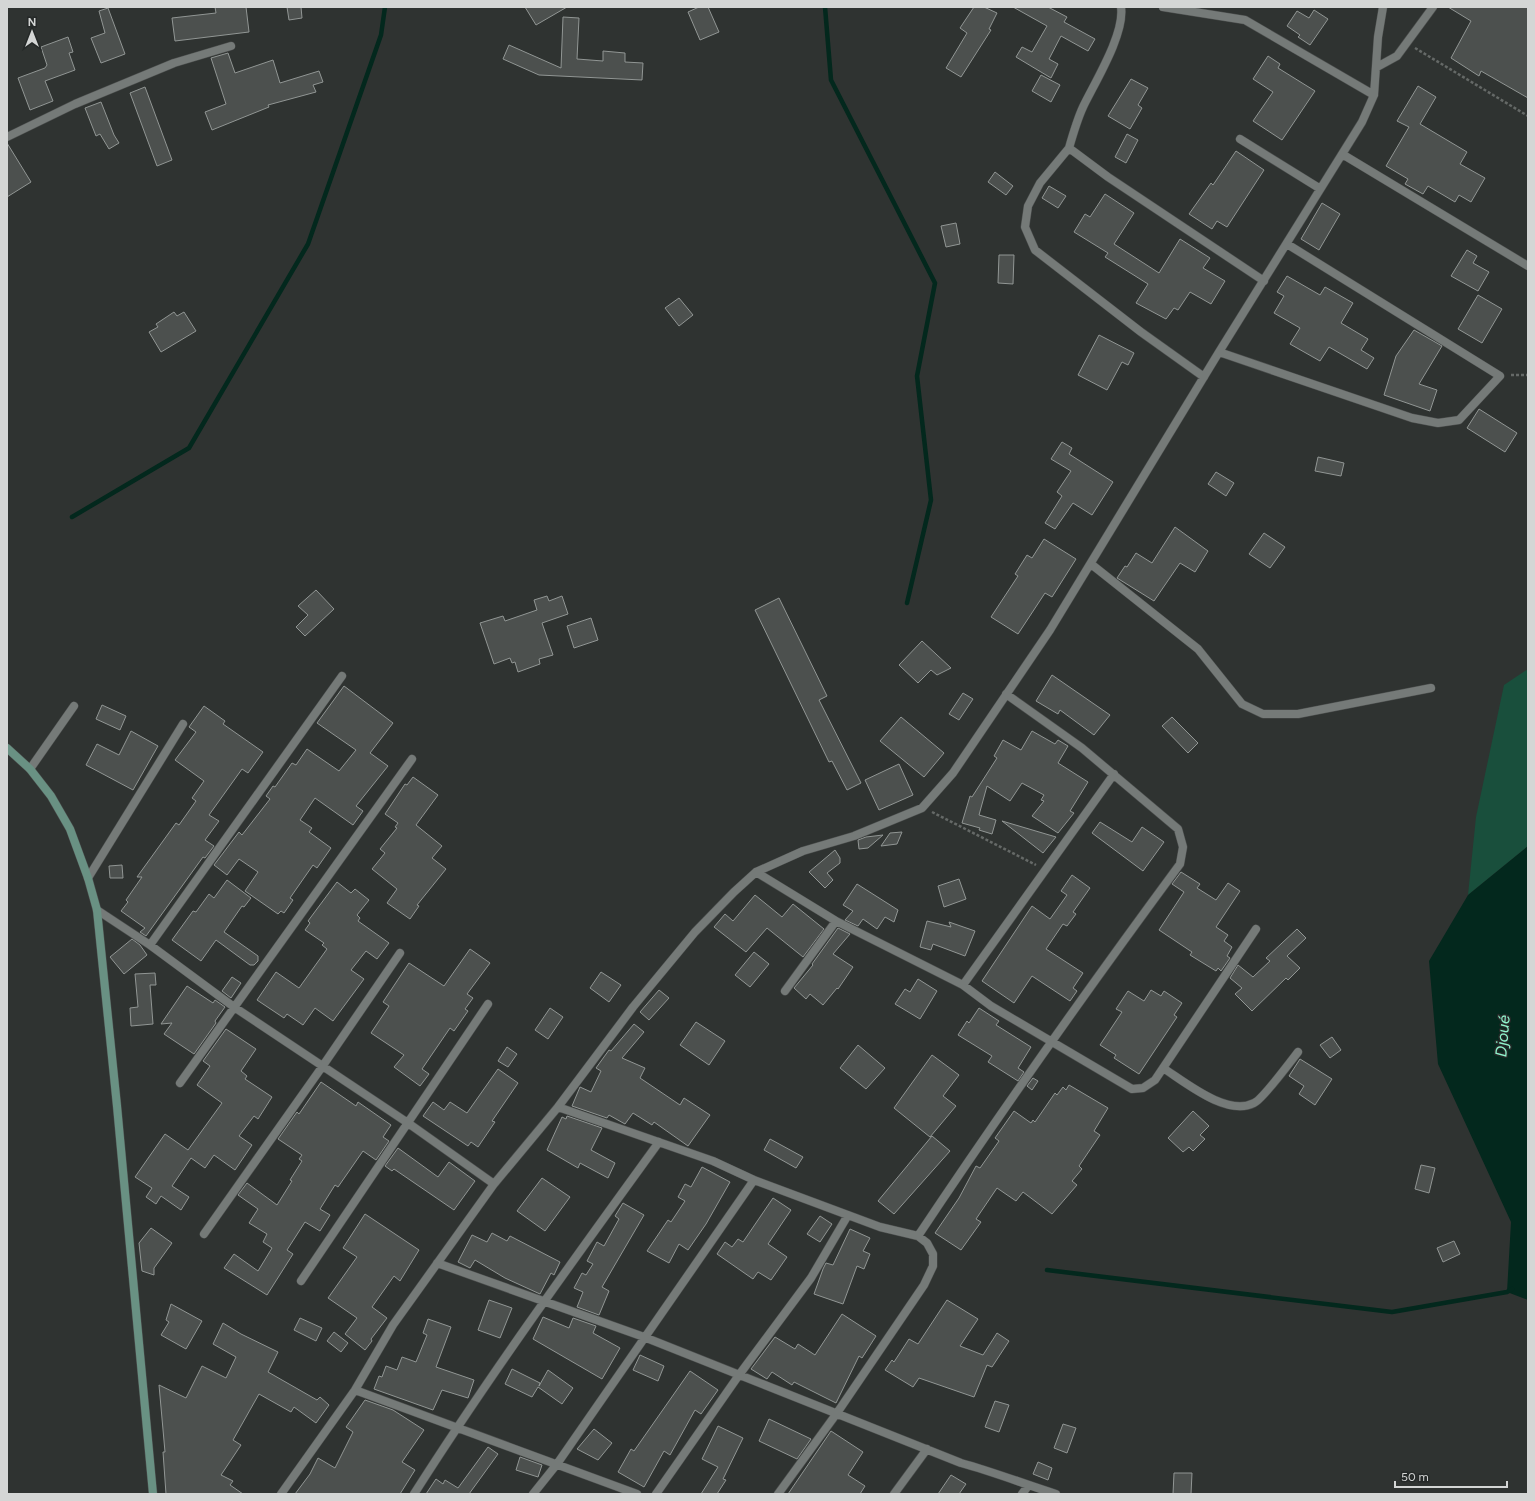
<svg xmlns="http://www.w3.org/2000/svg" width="1535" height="1501" viewBox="0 0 1535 1501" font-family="Figtree,sans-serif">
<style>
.green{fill:#194f3c}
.water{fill:#03281d}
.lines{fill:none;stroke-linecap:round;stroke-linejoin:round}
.stream{stroke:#03281d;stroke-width:4.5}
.building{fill:#4c504e;stroke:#919694}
.street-casing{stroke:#4c4f4e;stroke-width:9}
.secondary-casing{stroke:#4c4f4e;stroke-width:9}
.path{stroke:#656967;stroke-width:2.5;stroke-dasharray:3 2;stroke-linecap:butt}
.street{stroke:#757a78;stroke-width:8}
.secondary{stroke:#699183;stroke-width:8}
.labels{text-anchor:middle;stroke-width:3;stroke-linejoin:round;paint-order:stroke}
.water-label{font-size:16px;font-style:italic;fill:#90f4cd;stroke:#252928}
</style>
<rect width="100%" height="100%" fill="#2f3331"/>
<!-- green -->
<path class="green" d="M1528,669V846L1468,895L1476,817L1504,685Z"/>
<!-- water -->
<path class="water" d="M1528,846V1300L1507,1292L1511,1222L1438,1064L1429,961L1468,895Z"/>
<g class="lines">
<!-- stream -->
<path class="stream" d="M825,7L831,80L935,283L917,376L931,500L907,603
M72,517L189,448L308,244L381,35L385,7
M1047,1270L1392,1312L1507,1292L1512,1289"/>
</g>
<!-- building -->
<path class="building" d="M215,7H246L249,32L175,41L172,18L216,13Z
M287,7H301L302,18L289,20Z
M525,7H567L536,25Z
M699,7H708L719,32L700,40L688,12Z
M974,7H984L997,13L989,29L991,30L961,77L946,68L967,33L960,28Z
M1013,7H1048L1067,17L1064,22L1095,39L1088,51L1061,36L1049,59L1058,64L1051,78L1016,57L1022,47L1032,52L1047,26Z
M1448,7H1528V98L1481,71L1479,76L1451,58L1471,21Z
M108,8L125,54L101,63L91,38L105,33L99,11Z
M1314,10L1328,19L1310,45L1298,37L1300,35L1287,26L1297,11L1309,18Z
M563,17L579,18L577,59L603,61V51L625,53V62L643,63L642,80L539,75L503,59L509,45L561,68Z
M68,37L73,52L69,53L75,70L45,81L53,101L30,110L18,78L45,68L47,65L41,47Z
M228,53L235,73L273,60L280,83L319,71L323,82L313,85L316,92L268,105L269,107L212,130L205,112L226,104L211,58Z
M1268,56L1280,64L1278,68L1315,91L1282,140L1253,121L1273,92L1253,79Z
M1041,75L1060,85L1051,102L1032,91Z
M1131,79L1148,88L1138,105L1142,108L1130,129L1108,116Z
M1418,86L1436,97L1420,124L1467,152L1460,164L1485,178L1471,202L1459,195L1455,202L1428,186L1423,194L1405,184L1408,179L1386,166L1409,127L1397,121Z
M145,87L172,160L157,166L130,93Z
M101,102L114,135L119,143L109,149L100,134L96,136L85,108Z
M1127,134L1138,140L1126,163L1115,157Z
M7,143L31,182L7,197Z
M1236,151L1264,170L1227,227L1217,221L1212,229L1189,214L1211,183L1213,185Z
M995,172L1013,186L1006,195L988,182Z
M1049,186L1066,196L1058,208L1042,198Z
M1105,194L1134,213L1114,244L1159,273L1180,239L1210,258L1203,268L1225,281L1211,304L1190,292L1178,310L1174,308L1166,319L1136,303L1148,284L1105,257L1108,253L1074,232L1085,214L1090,217Z
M1322,203L1340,214L1319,250L1301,239Z
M956,223L960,244L946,247L941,226Z
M1467,250L1477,256L1473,263L1489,272L1478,291L1451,276Z
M999,255H1014L1013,284L998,283Z
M1287,276L1320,295L1325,287L1353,303L1341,323L1368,339L1361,350L1374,358L1367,369L1329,347L1320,361L1290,344L1300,328L1274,313L1284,296L1277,292Z
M1478,295L1502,309L1482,343L1458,329Z
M679,298L693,315L679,326L665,308Z
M174,312L177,316L184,312L196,331L161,352L149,332L158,327L156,324Z
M1414,330L1442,346L1419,384L1437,390L1430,411L1384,395L1396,356Z
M1099,335L1134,353L1128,365L1122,362L1107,390L1078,375Z
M1479,409L1517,433L1505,452L1467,428Z
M1062,442L1072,448L1069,454L1113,482L1092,515L1073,503L1055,529L1045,523L1062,496L1057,492L1071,471L1051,459Z
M1318,457L1344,463L1341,476L1315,471Z
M1216,472L1234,483L1226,496L1208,484Z
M1175,527L1208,551L1195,572L1180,563L1154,601L1117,578L1125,566L1127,567L1136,553L1152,563Z
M1264,533L1285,547L1270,568L1249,554Z
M1044,539L1076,559L1052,597L1045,593L1018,634L991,617L1018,576L1015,574L1027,555L1032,558Z
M316,590L334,609L305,636L296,627L308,615L298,606Z
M547,596L549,601L562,596L568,614L542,623L553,655L539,659L540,664L518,672L515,662L512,663L510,658L494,664L480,623L503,616L505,621L537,610L534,600Z
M779,598L827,696L819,700L861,783L847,790L832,761L829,762L755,610Z
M591,618L598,640L574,648L567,626Z
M922,641L951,668L937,675L931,670L918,683L899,665Z
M1052,675L1110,715L1094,735L1060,710L1058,714L1036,701Z
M344,686L393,723L370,753L388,766L356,806L363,811L353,825L315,798L300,820L312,828L309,832L331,848L317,868L313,865L290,898L293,900L284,913L281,911L278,914L245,891L258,872L239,859L227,875L214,865L239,832L242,835L270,799L266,796L273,786L275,787L292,763L296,765L307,749L339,771L356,750L317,723Z
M963,693L973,699L959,720L949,714Z
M102,705L126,716L120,730L96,719Z
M204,706L225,721L223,724L263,752L248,773L242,769L209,815L219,821L205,840L214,846L205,858L203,857L146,936L140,932L145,928L121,911L128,902L126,900L142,877H137L176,823L179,825L196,801L192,798L204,781L175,760L196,732L189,727Z
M901,717L944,753L924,777L880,741Z
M1172,717L1198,743L1188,753L1162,726Z
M131,731L158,746L133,790L86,765L97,744L119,755Z
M1032,731L1055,744L1058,740L1068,746L1058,763L1088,782L1070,811L1074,813L1058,833L1032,816L1044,801L1041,800L1044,795L1022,783L1010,801L987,786L979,815L996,820L992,834L979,830L980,828L962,823L970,796L972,797L997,758L994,756L1003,740L1021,750Z
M899,764L913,795L879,810L865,780Z
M413,777L438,795L416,825L442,846L432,858L446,869L417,905L419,906L410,919L387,903L397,889L372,869L385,853L380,849L397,828L395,827L398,823L385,814L405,784L407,785Z
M1002,821L1056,837L1043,853Z
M1100,822L1132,842L1142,827L1164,842L1143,871L1092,833Z
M902,832L897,844L881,846L890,833Z
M883,835L868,848L859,849L858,840L866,837Z
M835,850L840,858V863L827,873L833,880L825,888L809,872Z
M122,865L123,878H110L109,866Z
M1181,872L1200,884L1197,888L1216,900L1228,883L1240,891L1216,927L1228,935L1224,941L1232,947L1227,956L1230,958L1221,971L1218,968L1216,971L1190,955L1192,952L1159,930L1184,892L1172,884Z
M1072,875L1090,888L1073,912L1076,914L1067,926L1063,924L1046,949L1083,973L1073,988L1077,991L1070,1001L1032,976L1014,1003L982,981L1032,906L1050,919L1067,895L1061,891Z
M959,879L966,899L944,907L938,886Z
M227,880L251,898L244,907L242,906L224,932L258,956V961L254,965H250L216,940L201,961L172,940L193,911L196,912L209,894L214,898Z
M337,882L351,893L355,889L369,900L357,915L360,918L358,921L389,943L377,959L366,951L351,970L364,979L333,1021L315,1008L303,1025L287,1014L284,1018L257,1000L276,972L299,988L327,949L322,945L324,943L305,930L310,923L308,921Z
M857,884L898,910L894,922L885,917L877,929L863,919L858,926L845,920L853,911L843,905Z
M755,895L782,917L793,904L824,929L803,957L767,928L746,952L714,927L725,914L733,921Z
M927,921L951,927L949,922L975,931L965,956L933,944L931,950L920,947Z
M838,928L850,934L833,954L853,967L838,989L837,988L823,1005L810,994L806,999L794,988L813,965L812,964Z
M1297,929L1306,938L1287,956L1300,968L1288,980L1286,978L1252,1011L1235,994L1242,988L1230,978L1238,965L1253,977L1270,961L1266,958Z
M132,939L140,945L147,955L124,974L110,957Z
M470,949L490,963L467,994L473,998L465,1009L468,1011L454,1031L450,1028L422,1069L429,1074L420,1086L394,1067L404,1055L371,1033L389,1006L383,1002L409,963L444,986Z
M754,952L769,964L750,987L735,975Z
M601,972L621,985L609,1002L590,988Z
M155,973L156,985H150L153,1024L131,1026L130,1008L138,1007L135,974Z
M232,977L241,983L231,998L222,991Z
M918,979L937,991L920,1019L895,1004L905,989L910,992Z
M187,986L213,1003L215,1000L225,1007L215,1021L216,1023L194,1054L164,1034L172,1023L161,1024Z
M659,990L669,998L649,1020L640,1012Z
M1151,990L1161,996L1164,991L1182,1003L1174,1015L1177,1017L1139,1074L1114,1058L1116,1055L1100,1045L1122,1012L1116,1009L1128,991L1144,1001Z
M550,1008L563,1017L548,1039L535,1030Z
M979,1008L999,1021L996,1025L1031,1047L1018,1068L1024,1072L1018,1081L988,1062L992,1056L958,1035L967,1021L969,1023Z
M696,1022L725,1041L709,1065L680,1045Z
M634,1024L644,1032L622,1058L645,1068L640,1078L680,1105L684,1098L710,1115L688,1146L654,1122L652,1125L633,1113L625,1124L609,1115L607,1118L572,1106L580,1087L591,1092L601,1071L596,1068L609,1050L611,1051Z
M226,1029L256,1049L241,1071L247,1076L245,1079L272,1097L258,1119L254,1116L239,1136L252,1145L235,1170L214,1155L205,1168L191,1158L172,1186L189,1197L181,1210L161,1196L156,1204L146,1197L152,1188L135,1177L165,1134L188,1150L222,1103L197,1085L210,1066L203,1061Z
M1332,1037L1341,1050L1330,1058L1320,1045Z
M858,1045L885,1068L866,1089L840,1068Z
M507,1047L517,1054L508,1067L498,1061Z
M932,1055L959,1075L943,1096L956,1106L930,1137L894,1108Z
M1300,1059L1332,1079L1315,1105L1299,1094L1304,1086L1289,1076Z
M498,1069L518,1083L492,1121L495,1122L478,1147L471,1142L468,1146L423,1116L433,1102L444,1110L450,1102L467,1113Z
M1033,1078L1038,1081L1032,1090L1027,1086Z
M321,1082L356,1106L358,1102L391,1125L383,1137L389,1141L376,1160L363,1151L338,1187L335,1185L320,1209L330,1215L320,1231L305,1222L287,1250L293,1254L267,1295L224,1268L234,1254L258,1271L272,1248L263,1242L267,1234L249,1223L258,1209L238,1195L247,1183L277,1205L292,1181L290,1180L302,1161L299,1159L302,1155L278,1139L297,1112L299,1114Z
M1069,1085L1108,1108L1094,1131L1100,1135L1079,1166L1082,1169L1072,1181L1077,1185L1052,1214L1023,1192L1016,1201L997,1188L976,1219L981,1222L961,1250L935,1233L959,1198L976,1166L980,1168L999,1141L995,1138L1014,1111L1031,1123L1033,1120L1035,1122L1055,1093L1057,1095L1063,1087L1066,1090Z
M1193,1111L1209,1126L1200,1135L1205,1139L1193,1151L1189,1147L1183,1152L1168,1138Z
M567,1116L602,1128L591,1150L615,1163L608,1178L580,1163L578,1168L547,1150L562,1117L566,1119Z
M932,1136L950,1151L894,1214L878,1201Z
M770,1139L803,1157L796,1168L764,1150Z
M398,1148L438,1177L449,1162L475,1181L454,1210L394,1169L392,1171L385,1166Z
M1421,1165L1435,1168L1429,1193L1415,1189Z
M702,1167L730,1182L706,1224L688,1250L679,1244L669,1263L647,1251L668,1220L671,1222L685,1201L678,1197L685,1184L691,1187Z
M542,1178L570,1197L545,1231L517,1211Z
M773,1198L791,1210L768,1244L787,1257L771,1280L758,1272L753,1279L717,1254L725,1242L732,1247L738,1239L743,1242Z
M623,1203L644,1215L602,1287L609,1291L599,1315L577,1307L583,1292L574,1288L582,1273L586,1275L593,1264L587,1261L597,1242L604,1246L619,1219L615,1216Z
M365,1214L419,1250L400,1281L394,1276L372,1307L387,1318L371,1339L372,1341L365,1350L345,1334L357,1318L328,1298L357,1257L343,1248Z
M820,1216L832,1224L820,1242L807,1234Z
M151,1228L172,1243L154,1268V1275L142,1271L139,1243Z
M850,1229L870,1238L863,1251L870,1254L864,1269L857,1266L843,1304L814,1294L823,1269L826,1263L833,1265Z
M492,1233L507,1241L510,1236L560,1262L554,1275L551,1273L540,1294L505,1278L475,1260L470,1268L458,1262L472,1235L487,1242Z
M1454,1241L1460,1254L1443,1262L1437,1248Z
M489,1300L512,1308L500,1338L478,1330Z
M947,1300L978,1319L960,1346L983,1355L997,1333L1009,1341L992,1367L987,1365L974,1397L919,1378L913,1387L885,1370L892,1360L894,1362L909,1339L918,1344Z
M171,1304L202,1321L186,1349L161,1335L169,1322L166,1320Z
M842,1314L876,1336L862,1358L859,1356L836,1403L794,1382L792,1385L772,1372L767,1379L751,1369L775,1337L795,1349L798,1344L815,1355Z
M543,1317L569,1328L573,1318L596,1326L593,1333L620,1348L602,1379L533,1339Z
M300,1318L322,1328L316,1341L294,1330Z
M428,1319L451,1327L436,1367L474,1380L468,1398L442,1390L433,1410L374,1389L379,1376L382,1377L386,1366L397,1370L402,1357L416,1362L427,1335L423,1333Z
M223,1323L241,1334L278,1352L268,1372L317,1400L320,1397L329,1405L316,1423L294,1407L291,1412L259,1394L233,1440L241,1445L221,1475L233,1481L230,1485L243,1494H166L163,1452H165L159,1385L186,1398L202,1366L226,1378L236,1357L213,1344Z
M334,1332L348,1343L341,1352L327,1341Z
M640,1355L664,1366L658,1381L633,1370Z
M512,1369L540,1383L539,1386L548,1370L573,1388L562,1404L538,1387L532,1397L505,1384Z
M690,1371L718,1390L701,1414L695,1410L670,1455L664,1451L644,1487L618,1472L631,1449L634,1451Z
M365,1400L393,1410L424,1430L402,1462L415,1470L400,1494H295L310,1474L318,1458L335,1468L353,1432L346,1427Z
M995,1401L1009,1405L999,1432L985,1427Z
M769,1419L811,1439L797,1459L759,1441Z
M1063,1424L1076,1428L1067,1453L1054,1448Z
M718,1426L743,1438L723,1479L726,1480L717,1494H701L718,1467L702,1459Z
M594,1429L612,1443L598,1460L577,1449Z
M831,1431L863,1452L848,1475L865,1486L860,1494H788Z
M488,1447L498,1454L469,1494H426L436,1479L443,1484L445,1480L458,1488Z
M520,1457L542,1465L538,1477L516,1470Z
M1038,1462L1052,1468L1048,1480L1033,1474Z
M1174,1473H1192L1191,1494H1173Z
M951,1475L966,1484L959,1494H938Z"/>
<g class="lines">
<defs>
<path id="street" d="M1121,7C1125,34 1095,82 1083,107C1077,120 1073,134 1069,148L1108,177L1264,281
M1163,7L1245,20L1374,95
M1377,67L1397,56L1433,7
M7,137L75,104L174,63L231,46
M1240,139L1319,188
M1069,148L1040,183L1028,206L1025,227L1035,250L1141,332L1204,377
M1342,154L1528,266
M1219,352L1412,418L1438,423L1459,420L1500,376L1287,244
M1091,564L1198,649L1242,704L1263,714H1298L1431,688
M30,769L74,706
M756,872L836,921L963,985L991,1006L1132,1089L1143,1088L1155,1080L1256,929
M88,878L183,724
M97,910L150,945L234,1007L408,1123L494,1184
M150,945L342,676
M963,985L1114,774
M785,991L836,921
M1163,1068C1185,1082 1227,1117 1254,1103C1262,1100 1291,1061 1298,1052
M180,1083L412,759
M558,1107L713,1161L754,1180L880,1227L918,1236L927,1243L933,1254V1266L924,1285L837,1413L778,1494
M204,1234L322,1067L400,953
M918,1236C1002,1110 1090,986 1180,864L1183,847L1178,829L1082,748L1006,694
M437,1263L644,1337L961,1463C994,1472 1024,1484 1056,1494
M301,1281L488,1004
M355,1390L637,1494
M281,1494L355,1390L393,1325L494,1184L558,1107L633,1007L695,932L734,892L756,872L803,851L854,836L922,808L953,773L1050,630L1219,352L1362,122L1374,95L1378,37L1383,7
M414,1494C491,1373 575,1258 659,1142
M533,1494L557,1464L754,1180
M656,1494L739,1375L811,1278L848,1215
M894,1494L927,1449
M1022,1494L1028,1486"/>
<path id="secondary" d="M7,748L30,769L51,796L70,829L88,878L97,910L117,1106L153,1494"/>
</defs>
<!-- street casing -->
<use href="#street" class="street-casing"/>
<!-- secondary casing -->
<use href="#secondary" class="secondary-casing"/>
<!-- path -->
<path class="path" d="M1415,48L1528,116
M1511,375H1528
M932,812L1036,865"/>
<!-- street -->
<use href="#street" class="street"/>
<!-- secondary -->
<use href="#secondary" class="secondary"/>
</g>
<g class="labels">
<!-- water labels -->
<g class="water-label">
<text transform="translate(1502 1036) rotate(-85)" y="6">Djoué</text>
</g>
</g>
<!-- border -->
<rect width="1535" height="1501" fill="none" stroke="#d4d6d5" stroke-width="16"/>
<!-- north arrow -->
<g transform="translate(32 32)" stroke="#252928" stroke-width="3" paint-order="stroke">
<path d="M0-3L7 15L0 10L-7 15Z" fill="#d4d6d5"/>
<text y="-6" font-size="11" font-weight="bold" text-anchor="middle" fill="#d4d6d5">N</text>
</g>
<!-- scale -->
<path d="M1395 1481v6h112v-6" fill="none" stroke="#d4d6d5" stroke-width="2"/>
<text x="1401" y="1481" font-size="12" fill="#d4d6d5" stroke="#252928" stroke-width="3" paint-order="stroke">50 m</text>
</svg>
